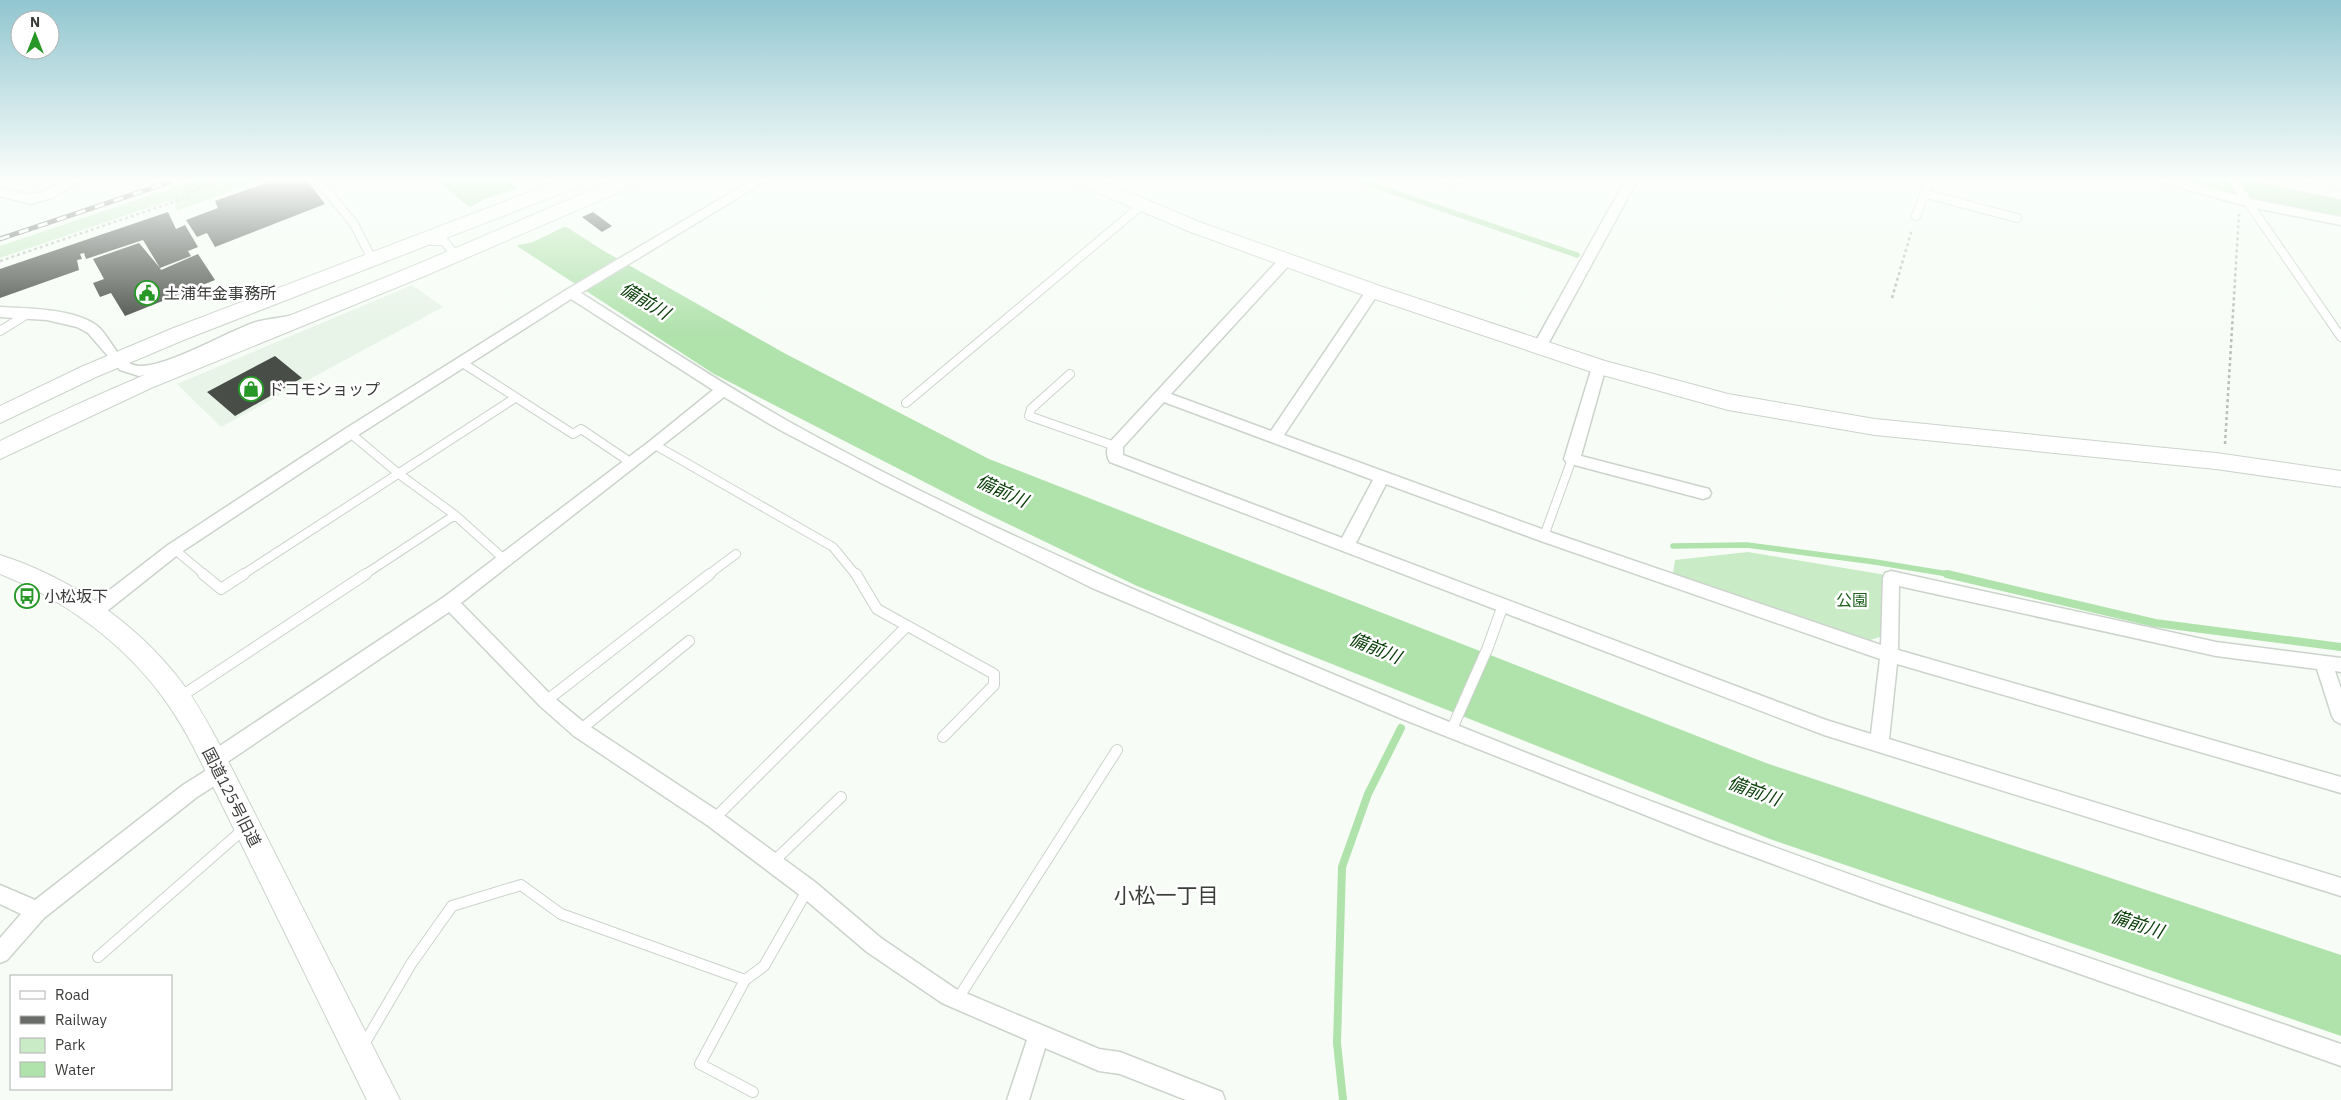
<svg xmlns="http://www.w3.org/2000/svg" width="2341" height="1100" viewBox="0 0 2341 1100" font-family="'IBM Plex Sans','Noto Sans JP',sans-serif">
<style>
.built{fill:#e8f4e7}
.green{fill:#c9ebc6}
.water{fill:#b0e2ac}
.pier{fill:#f7fdf6}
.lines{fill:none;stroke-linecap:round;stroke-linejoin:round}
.stream-far1{stroke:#b0e2ac;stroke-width:5.5}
.stream{stroke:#b0e2ac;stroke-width:8}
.building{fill:#484d47}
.lane-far1-casing{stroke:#ccd3cc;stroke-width:10}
.lane-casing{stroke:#ccd3cc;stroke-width:12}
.street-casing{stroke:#ccd3cc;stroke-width:3}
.secondary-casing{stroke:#ccd3cc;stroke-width:2}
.path{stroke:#b9beb8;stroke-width:2.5;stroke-dasharray:3 3;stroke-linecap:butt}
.lane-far1{stroke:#fff;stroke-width:8}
.lane{stroke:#fff;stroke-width:10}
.street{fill:#fff;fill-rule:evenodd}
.secondary{fill:#fff;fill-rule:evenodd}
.rail-casing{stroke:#686b67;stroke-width:5}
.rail{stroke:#fff;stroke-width:3;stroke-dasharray:10;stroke-linecap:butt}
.labels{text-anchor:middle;stroke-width:5;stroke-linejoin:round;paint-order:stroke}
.poi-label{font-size:16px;fill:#3a3c39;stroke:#fff;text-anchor:start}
.park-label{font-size:16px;fill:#1f611e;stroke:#fff}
.street-label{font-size:16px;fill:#3a3c39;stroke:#fff}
.water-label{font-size:18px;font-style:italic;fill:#073c07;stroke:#fff}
.near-neighbourhood-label{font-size:21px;fill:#393e38;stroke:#fff}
</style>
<rect width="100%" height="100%" fill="#f7fdf6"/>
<!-- built -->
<path class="built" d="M412,285L443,307L221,427L177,384Z"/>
<!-- green -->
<path class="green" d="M199,179H261L177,211L174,199L0,258V246Z
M1748,552L1886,575L1880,637L1870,640L1673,573L1675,560Z"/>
<!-- water -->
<path class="water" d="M435,179H504L565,226L604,251L784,353L989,459L1766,763L2341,955V1036L1770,839L1137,586L979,510L714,374L520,248Z
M2178,179H2244L2341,200V215L2296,209Z"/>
<!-- pier -->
<path class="pier" d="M519,188L568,225L533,242L514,246L469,208L484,199Z"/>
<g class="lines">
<!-- stream-far1 -->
<path class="stream-far1" d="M1355,179L1577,255
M1673,546L1747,545L1875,562L1954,575"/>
<!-- stream -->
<path class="stream" d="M1947,574L2155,623L2341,647
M1343,1100L1337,1043L1342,867L1368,794L1401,728"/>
</g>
<!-- building -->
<path class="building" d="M277,179H306L325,204L215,247L207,233L197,237L186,220L218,208L215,201Z
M168,212L176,229L185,225L198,247L188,251L191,256L160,268L161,270L198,254L215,280L125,316L111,293L100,297L93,283L104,279L93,259L139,243L160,268L143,240L86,259L84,253L80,254L82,259L77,260L79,270L0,298V269Z
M593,212L612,226L602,232L582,217Z
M275,356L302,378L235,416L207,392Z"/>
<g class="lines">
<defs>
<path id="lane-far1" d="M317,179L354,224L371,257L377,259
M2232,179L2341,337
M2262,179L2341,195
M1926,194L2017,218
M1916,216L1930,179
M430,241H444L456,256
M0,331L29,313
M461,362L573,434L581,429L630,462
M1070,374L1031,409L1029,416L1115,446
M906,403L1142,205
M350,433L399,474L455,515L505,560
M655,445L833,547L856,575
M1544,536L1572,459
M174,549L205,575
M242,575L515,398
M364,575L455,515
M708,575L736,554"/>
<path id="lane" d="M203,574L221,589L244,574
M856,574L877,609L994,674V685L943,737
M180,697L366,574
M546,701L710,574
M580,730L689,641
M1451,731L1488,647L1503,605
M714,819L907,626
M772,863L841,797
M98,957L245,828
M957,1000L1117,750
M363,1046L411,964L452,906L521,885L561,914L745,980
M753,1092L700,1064L745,980L764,966L808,889"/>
<path id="street" d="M67,179H83L52,198L30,204L0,196V188C36,197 34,197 67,179Z
M754,179H769L581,293C649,336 716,380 786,420C948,511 1121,585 1292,657C1434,717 1577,774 1722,828C1927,904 2134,973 2341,1044V1066L1873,901L1708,840L1400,718L1090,587L885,485L780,430L724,397L461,603L552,696L586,724L721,813L815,882L881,938L956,989L1099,1049L1120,1052L1222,1092L1225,1100H1186L1120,1074L1099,1071L1045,1048L1029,1100H1007L1027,1040L942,1003L867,952L801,896L707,825L574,736L540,706L449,612L223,765L227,766L229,772L227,778L197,797L44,918L7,960L0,963V938L21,914L0,904V885L35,900L183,785L210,768L206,767L204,761L206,755L444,597L650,441L713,390L571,299L355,437L180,553L97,619L91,621L85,619L83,614L85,609L168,545L345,429L566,290Z
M1436,179H1468L1453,186Z
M1626,179H1638L1547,346L1545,349H1535L1533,346Z
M2157,179H2178L2251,199L2341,217V225L2250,207L2159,182Z
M1287,255L1294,259L1292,262L1171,394L1271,431L1368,288L1373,287L1380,291L1284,435L1550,532L1881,645L1883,578L1885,573L1891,571L2216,642L2341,658V672L2335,671L2341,689V724L2335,721L2332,716L2317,669L2216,656L1899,586L1898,650L2341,777V793L1897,664L1889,739L2341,878V896L1824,735L1110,462C1106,456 1106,448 1110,442L1282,256ZM1164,402L1373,480L1342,538L1123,455V447ZM1386,484L1538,540L1880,659L1871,734L1826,720L1356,543Z
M0,307C27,308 74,309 96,325C111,336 118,365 139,366C168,367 226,332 256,322C267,319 279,318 290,316L297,321L290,326L263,330L165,371L139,376L120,370L88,333L77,327L47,320L0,317Z
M1599,362L1604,364L1606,367L1581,456L1709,489L1711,493L1709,497L1703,499L1567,463L1564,459L1592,367L1594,364Z"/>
<path id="secondary" d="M564,179H591L588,183L186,339L96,377L0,423V406L81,367L171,329Z
M618,179H643L640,183L427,275L151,388L0,459V441C125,379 254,330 384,278C462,246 539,212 618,179Z
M1072,179H1097L1202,223L1380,286L1605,361L1728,394L1875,419L2216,453L2341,471V487L2216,469L1875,435L1728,410L1592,372L1366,296L1188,231L1075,183Z
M0,555C69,577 135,622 180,680C197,702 210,727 223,751L400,1100H367L204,768C192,743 179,719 162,696C122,642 62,598 0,574Z"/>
</defs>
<!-- lane-far1 casing -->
<use href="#lane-far1" class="lane-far1-casing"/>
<!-- lane casing -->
<use href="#lane" class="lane-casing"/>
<!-- street casing -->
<use href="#street" class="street-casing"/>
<!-- secondary casing -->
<use href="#secondary" class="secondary-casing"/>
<!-- path -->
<path class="path" d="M0,261L182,199L197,189L224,179
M1892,298L1912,229
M2225,444L2239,214"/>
<!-- lane-far1 -->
<use href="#lane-far1" class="lane-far1"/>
<!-- lane -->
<use href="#lane" class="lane"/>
<!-- street -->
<use href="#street" class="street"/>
<!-- secondary -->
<use href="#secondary" class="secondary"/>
<defs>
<path id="rail" d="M0,239L179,179"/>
</defs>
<!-- rail casing -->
<use href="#rail" class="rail-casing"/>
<!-- rail -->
<use href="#rail" class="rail"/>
</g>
<!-- sky -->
<linearGradient id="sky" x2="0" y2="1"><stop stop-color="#91c6d0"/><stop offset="0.54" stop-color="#fbfefb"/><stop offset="1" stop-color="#fbfefb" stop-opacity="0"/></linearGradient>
<rect width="2341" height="333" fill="url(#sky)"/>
<!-- icons -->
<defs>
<symbol id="civic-ring" viewBox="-11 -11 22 22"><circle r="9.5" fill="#fff" stroke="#279827" stroke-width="1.5"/><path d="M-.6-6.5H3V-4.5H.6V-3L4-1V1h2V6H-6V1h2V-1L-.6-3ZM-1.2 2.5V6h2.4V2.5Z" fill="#279827"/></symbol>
<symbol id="shop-ring" viewBox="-11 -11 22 22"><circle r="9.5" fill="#fff" stroke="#279827" stroke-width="1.5"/><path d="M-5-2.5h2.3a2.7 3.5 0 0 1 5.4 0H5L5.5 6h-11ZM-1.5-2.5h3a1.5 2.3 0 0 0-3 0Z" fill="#279827"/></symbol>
<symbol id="bus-ring" viewBox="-11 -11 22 22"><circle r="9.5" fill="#fff" stroke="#279827" stroke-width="1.5"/><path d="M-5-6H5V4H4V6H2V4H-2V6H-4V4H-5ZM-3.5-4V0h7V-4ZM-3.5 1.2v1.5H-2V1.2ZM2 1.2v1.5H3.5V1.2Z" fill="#279827"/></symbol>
</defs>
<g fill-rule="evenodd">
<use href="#civic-ring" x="133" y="279" width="28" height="28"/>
<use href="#shop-ring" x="237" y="375" width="28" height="28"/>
<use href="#bus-ring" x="13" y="582" width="28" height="28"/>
</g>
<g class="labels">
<!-- poi labels -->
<g class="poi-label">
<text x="164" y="299">土浦年金事務所</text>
<text x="268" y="395">ドコモショップ</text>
<text x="44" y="602">小松坂下</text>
</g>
<!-- park labels -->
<g class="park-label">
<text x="1852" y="606">公園</text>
</g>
<!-- street labels -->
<g class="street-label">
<text transform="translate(232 797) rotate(63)" y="6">国道125号旧道</text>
</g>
<!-- water labels -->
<g class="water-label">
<text transform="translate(645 301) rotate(31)" y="6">備前川</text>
<text transform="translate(1002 491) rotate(24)" y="6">備前川</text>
<text transform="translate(1375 648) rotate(22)" y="6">備前川</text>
<text transform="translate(1754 791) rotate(20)" y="6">備前川</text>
<text transform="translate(2137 924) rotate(18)" y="6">備前川</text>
</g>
<!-- near-neighbourhood labels -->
<g class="near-neighbourhood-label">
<text x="1166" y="903">小松一丁目</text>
</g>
</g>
<!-- legend -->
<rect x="10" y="975" width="162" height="115" fill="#ffffff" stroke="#b0b1b0"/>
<rect x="20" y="991" width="25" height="8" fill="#ffffff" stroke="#b0b1b0"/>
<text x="55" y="1000" font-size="15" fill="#3a3c39">Road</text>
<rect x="20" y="1016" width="25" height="8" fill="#686b67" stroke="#b0b1b0"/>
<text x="55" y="1025" font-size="15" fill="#3a3c39">Railway</text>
<rect x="20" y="1038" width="25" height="15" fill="#c9ebc6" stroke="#b0b1b0"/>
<text x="55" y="1050" font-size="15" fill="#3a3c39">Park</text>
<rect x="20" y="1062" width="25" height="15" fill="#b0e2ac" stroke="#b0b1b0"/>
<text x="55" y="1075" font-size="15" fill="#3a3c39">Water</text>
<!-- north arrow -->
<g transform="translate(35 35)"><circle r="24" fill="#ffffff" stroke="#b0b1b0"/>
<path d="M0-4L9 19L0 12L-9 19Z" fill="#279827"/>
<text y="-8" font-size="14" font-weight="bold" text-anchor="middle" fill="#3a3c39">N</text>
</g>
</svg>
